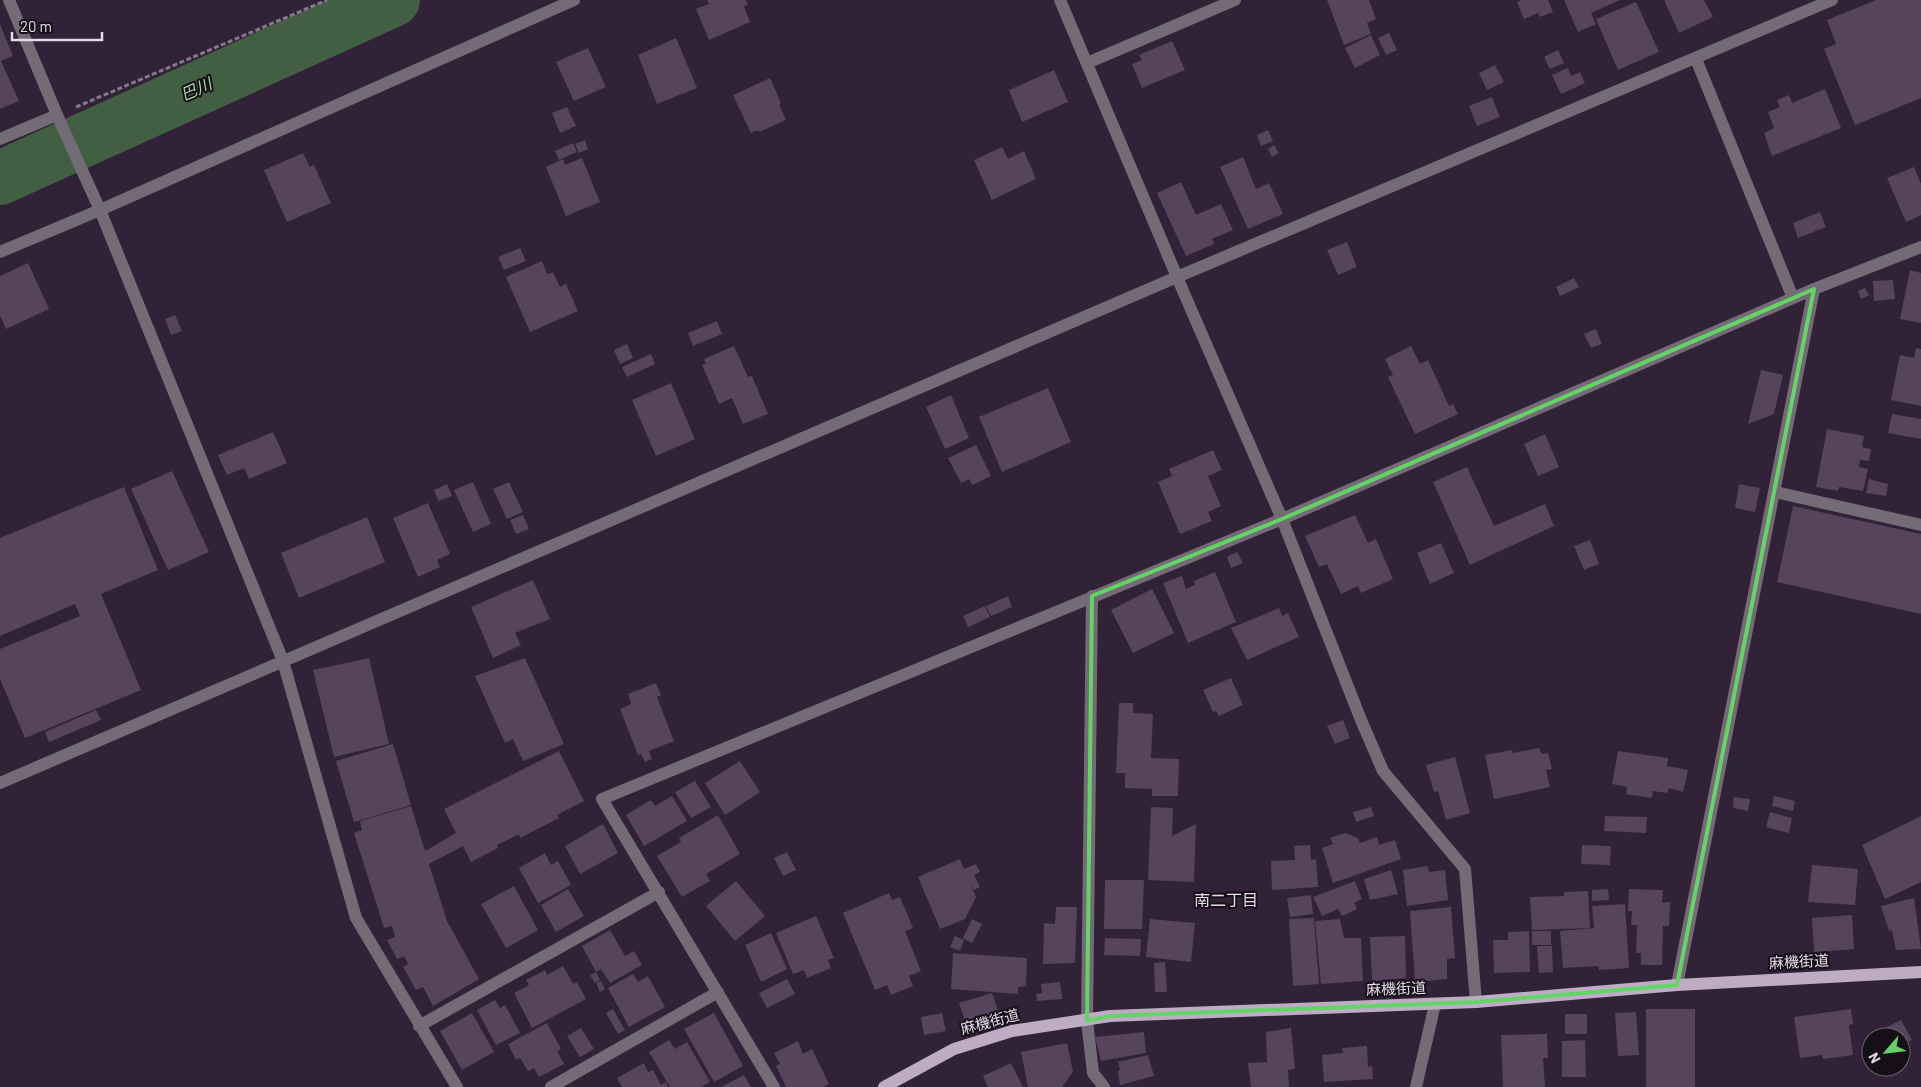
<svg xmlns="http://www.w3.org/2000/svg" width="1921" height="1087" viewBox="0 0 1921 1087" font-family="Barlow,'Noto Sans JP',sans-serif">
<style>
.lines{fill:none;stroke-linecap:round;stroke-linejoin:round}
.river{stroke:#435f43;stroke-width:54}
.building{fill:#55445c}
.path{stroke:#85788a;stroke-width:3;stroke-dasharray:5 2.5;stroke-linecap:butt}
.minor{stroke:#736b76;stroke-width:12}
.major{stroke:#bdacc4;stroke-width:12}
.marked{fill:none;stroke:#65d467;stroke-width:4;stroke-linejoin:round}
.labels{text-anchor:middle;stroke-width:4;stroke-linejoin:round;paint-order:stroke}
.street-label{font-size:15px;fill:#e4dae8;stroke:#150f18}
.water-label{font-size:16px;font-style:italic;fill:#abdba9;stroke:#150f18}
.neighbourhood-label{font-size:16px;fill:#e4dae8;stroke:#150f18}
</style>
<rect width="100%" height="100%" fill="#312238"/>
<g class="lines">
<!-- river -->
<path class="river" d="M0,178L393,0"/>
</g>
<!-- building -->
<path class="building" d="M707,0H746L748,5L744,6L750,22L709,40L696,9L709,4Z
M1327,0H1369L1376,19L1367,23L1371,34L1344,45Z
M1522,0H1548L1553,12L1540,17L1538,13L1524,19L1517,2Z
M1564,0H1620L1591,13L1596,24L1578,32Z
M1664,0H1704L1713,17L1679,33Z
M1876,0H1921V98L1855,125L1824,49L1836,44L1827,20Z
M1636,2L1659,52L1618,70L1596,19Z
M0,24L13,56L1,61L19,101L0,109Z
M1389,33L1397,50L1386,55L1378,38Z
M1371,35L1380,55L1355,68L1345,48Z
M676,38L697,88L657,104L638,55Z
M1172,41L1185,70L1142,88L1132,64L1142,60L1139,55Z
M588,48L606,87L574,101L556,62Z
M1558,50L1564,63L1550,69L1544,57Z
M1495,65L1504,82L1487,90L1479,73Z
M1568,68L1571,76L1580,72L1585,83L1561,94L1552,75Z
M1054,70L1068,102L1022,122L1009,90Z
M770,78L781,103L779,104L786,120L759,132L758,130L751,133L733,95Z
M1825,89L1841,128L1772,156L1764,133L1774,128L1768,112L1780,107L1777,100L1789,95L1792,103Z
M1492,97L1500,117L1477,126L1469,106Z
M567,107L576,126L560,133L552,113Z
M1268,130L1273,141L1261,146L1257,135Z
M585,140L588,149L579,153L575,144Z
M573,143L577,152L559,160L555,151Z
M1274,145L1279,153L1272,157L1268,149Z
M1002,147L1008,159L1024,151L1036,179L992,200L974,160Z
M303,153L310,167L314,165L331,203L287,222L264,170Z
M1243,157L1256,189L1269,183L1283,214L1248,229L1220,167Z
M582,158L600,202L566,216L546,167L563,159L565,165Z
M1914,167L1921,184V215L1906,222L1887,178Z
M1181,182L1196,215L1221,204L1233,230L1212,239L1214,244L1186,256L1157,193Z
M1820,212L1826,227L1798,238L1793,223Z
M1347,242L1357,267L1338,275L1327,250Z
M520,248L526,261L504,270L498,257Z
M542,261L547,274L553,272L560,287L566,284L578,311L530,332L506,277Z
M28,263L49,309L6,329L0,316V276Z
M1910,270L1921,273V323L1900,319Z
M1574,278L1579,287L1560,296L1556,287Z
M1893,280L1895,299L1874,301L1873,281Z
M1865,288L1869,295L1861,299L1858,291Z
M175,315L182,331L171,335L165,319Z
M717,321L722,334L693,346L688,333Z
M1596,329L1602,344L1591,348L1584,334Z
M627,344L633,358L620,364L614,350Z
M734,346L748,377L752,376L768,414L743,424L732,398L719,404L702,365L706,364L704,359Z
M1411,346L1420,364L1428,360L1449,406L1453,404L1458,414L1415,434L1388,377L1393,375L1385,359Z
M1916,348L1921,349V406L1891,400L1900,355L1914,358Z
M651,354L655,364L627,377L622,367Z
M1761,370L1783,375L1774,414L1748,424Z
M671,383L695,439L656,456L632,400Z
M1048,388L1071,442L1002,472L979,417Z
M951,395L969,438L945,449L926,407Z
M1892,414L1921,419V439L1888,433Z
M1827,429L1864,436L1862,447L1871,449L1869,461L1860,460L1859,467L1868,469L1863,491L1839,487L1838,491L1816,487Z
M273,432L287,463L249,479L244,468L227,475L218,455Z
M1545,434L1559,467L1538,476L1524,444Z
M976,445L991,476L972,485L969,479L961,483L948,458Z
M1213,450L1222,470L1208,476L1221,506L1208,512L1212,521L1180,534L1158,482L1172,476L1169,469Z
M1467,467L1494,526L1545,504L1554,526L1470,565L1433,482Z
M172,471L209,552L168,570L131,489Z
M1869,479L1888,484L1886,496L1866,493Z
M473,482L491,524L473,532L454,490Z
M509,482L523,512L507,519L493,489Z
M447,484L452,496L438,501L434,490Z
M1739,484L1760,488L1755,512L1735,508Z
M124,487L158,570L101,594L141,690L25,738L0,679V649L80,616L75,604L0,636V538Z
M428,503L450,554L437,560L440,567L418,577L393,518Z
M1793,506L1921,534V614L1777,582Z
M523,515L529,529L516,534L510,520Z
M1355,515L1368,543L1376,539L1393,579L1361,593L1358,586L1341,594L1327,564L1319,567L1305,536Z
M367,517L385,562L299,598L281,553Z
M1590,540L1599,564L1584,570L1574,546Z
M1441,543L1454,573L1430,584L1417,553Z
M1237,552L1243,563L1231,568L1227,557Z
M1215,572L1236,622L1188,643L1163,583L1182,576L1186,589L1195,585L1194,581Z
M533,580L550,619L515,633L521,645L493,658L471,607Z
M1152,589L1174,633L1133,653L1111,610Z
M1008,596L1012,607L991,616L986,606Z
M985,606L990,617L968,627L963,616Z
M1279,608L1282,616L1288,613L1299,637L1247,660L1231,628Z
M369,658L389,744L334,757L313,670Z
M525,658L564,744L523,761L513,739L505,743L475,676Z
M1231,678L1243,705L1219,716L1216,711L1213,712L1203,690Z
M656,683L661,695L657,697L674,741L649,751L652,759L645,762L641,754L638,755L620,709L631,704L628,694Z
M1119,703H1133V713L1153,714L1151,758L1179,759L1178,796H1152V789L1125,788V773H1116Z
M96,710L101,720L49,742L45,732Z
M1343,720L1350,738L1335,744L1327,726Z
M393,744L411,805L354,822L336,761Z
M1539,748L1542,754L1548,753L1552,769L1546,770L1550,787L1494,799L1485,755L1512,750L1513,753Z
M559,751L584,801L557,815L559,818L520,838L519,834L497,845L498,848L471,862L463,846L429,864L447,921L479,979L433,1006L423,987L416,990L403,967L408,964L404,956L397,959L387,940L395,937L392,926L384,928L354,833L362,830L360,821L411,806L425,851L456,833L444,809Z
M1618,751L1668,758L1667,766L1688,770L1683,792L1669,788L1667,793L1653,791L1652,798L1626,794L1627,787L1612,784Z
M1455,757L1470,813L1446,820L1438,791L1434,792L1426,765Z
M740,761L760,792L725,815L705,783Z
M695,781L711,807L691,818L675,792Z
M672,796L687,821L644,846L626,815L651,800L655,806Z
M1774,796L1795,801L1793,811L1772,806Z
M1734,797L1750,799L1748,811L1733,808Z
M1151,807L1173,808L1172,836L1196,824L1194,882L1148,880Z
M1371,807L1374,816L1356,822L1353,812Z
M1770,812L1792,818L1789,833L1766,827Z
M718,815L740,854L706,874L710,881L682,897L657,856L681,842L679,838Z
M1605,816L1647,817L1646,833L1604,831Z
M1921,816V882L1885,899L1862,845Z
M603,824L618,853L580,874L565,846Z
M1345,833L1358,838L1360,843L1377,837L1379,845L1395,840L1401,859L1333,883L1322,848L1333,844L1330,838Z
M1310,845L1311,860L1316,859L1318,887L1272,890L1271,861L1295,860L1294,846Z
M1582,845L1611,846L1610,865L1581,864Z
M787,852L796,870L783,876L774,858Z
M545,853L551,865L558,861L571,885L538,903L519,868Z
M960,859L964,869L976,864L980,872L974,875L980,887L974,890L970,882L976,897L965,919L940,929L918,877Z
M1812,865L1858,869L1855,905L1808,902Z
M1428,866L1429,872L1445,870L1448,900L1407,906L1403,870Z
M1391,870L1398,894L1370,900L1364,879Z
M1105,880H1144L1142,929H1104Z
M736,881L765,916L735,941L706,906Z
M1355,881L1362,899L1354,903L1357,909L1342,916L1338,909L1322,916L1313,897Z
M514,886L538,930L506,948L481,904Z
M568,889L584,916L556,932L541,905Z
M1608,889L1609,900L1592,901V890Z
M1629,889L1663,890L1662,903L1670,902L1669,926H1663L1662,965H1641V953H1636L1637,925H1631L1632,911H1628Z
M1588,891L1590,928L1532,930L1530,897L1564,896V892Z
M889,893L892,900L900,897L913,928L905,931L921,971L909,976L913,986L891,995L887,985L875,990L843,913Z
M1311,895L1313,914L1290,917L1287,898Z
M1914,898L1921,949L1896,950L1892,930L1889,931L1881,906Z
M1625,904L1629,968L1599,970L1598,966L1563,968L1560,931L1594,928L1592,906Z
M1056,907H1077L1075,963L1043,964L1044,923L1055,924Z
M1451,907L1455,958L1447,959V979L1415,982L1410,911Z
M1852,915L1854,949L1814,952L1812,918Z
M816,916L834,958L828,960L831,968L807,978L804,970L793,974L776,933Z
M1314,918L1319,984L1293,986L1289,919Z
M972,919L982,924L972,943L963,938Z
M1150,919L1195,923L1191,962L1146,957Z
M1340,919L1344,938H1361L1363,981L1321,984L1315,921Z
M610,930L625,956L634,951L642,965L610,983L601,969L596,972L582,946Z
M1529,931L1530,972L1494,973L1493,940H1508V932Z
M1532,931H1551V945H1532Z
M771,933L787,969L761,982L745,945Z
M955,936L964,940L960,951L950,947Z
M1405,936L1406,978L1372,981L1370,937Z
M1105,938L1141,939L1140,956L1104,955Z
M1537,946H1552L1553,972L1539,973Z
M953,953L1027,958L1026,986L1018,987V994L951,989Z
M1165,962L1167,992H1155L1154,963Z
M563,966L573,984L577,982L586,999L532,1028L514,993L529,985L526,980L545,970L547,975Z
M596,972L600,980L595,983L590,975Z
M633,974L638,982L648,976L665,1007L629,1027L608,988Z
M787,979L795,994L767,1008L759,993Z
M601,981L605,989L600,992L596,983Z
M1060,982L1062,999L1037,1001L1036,994L1042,993L1041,984Z
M992,993L998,1011L965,1021L959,1003Z
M495,1000L500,1008L505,1005L520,1033L496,1045L477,1010Z
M613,1009L625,1030L618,1034L606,1013Z
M1646,1009H1695V1087H1646Z
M1851,1009L1853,1024L1849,1025L1853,1055L1823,1059L1822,1055L1800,1058L1794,1017Z
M1636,1012L1639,1055L1618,1056L1615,1013Z
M472,1013L494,1052L462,1070L440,1031Z
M714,1013L743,1066L714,1082L684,1029Z
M942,1013L946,1031L924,1035L921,1017Z
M1565,1014H1587V1034H1565Z
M1901,1020L1912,1040L1901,1046V1037H1884L1881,1030Z
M547,1023L561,1049L557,1051L564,1064L539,1077L534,1068L528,1071L520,1058L516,1060L508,1044Z
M581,1028L594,1049L580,1057L567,1036Z
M1291,1028L1295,1069L1288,1070L1289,1087H1251L1248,1063L1267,1062L1266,1032Z
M1144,1032L1146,1053L1101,1061L1095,1037Z
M1547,1034L1548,1058H1543L1545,1087H1503L1501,1035Z
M669,1040L675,1049L687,1042L710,1082L701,1087H670L649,1052Z
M1585,1040L1586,1077H1562V1041Z
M798,1041L803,1054L812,1049L829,1084L823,1087H786L776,1066L780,1064L774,1053Z
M1067,1043L1073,1072L1062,1087H1028L1021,1052Z
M1367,1046L1368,1067L1372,1066L1373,1079L1324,1082L1322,1055L1343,1053L1342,1048Z
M1148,1055L1154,1076L1120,1085L1118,1071L1120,1070L1118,1062Z
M644,1063L648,1072L653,1070L661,1085L666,1082L668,1087H622L617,1078Z
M1011,1063L1023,1087H988L983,1076Z
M744,1075L751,1087H721Z"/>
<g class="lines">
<!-- path -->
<path class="path" d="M76,107L327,0"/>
<!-- minor -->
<path class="minor" d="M9,0L57,115L100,210L283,661L356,918L457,1087
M1060,0L1177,277L1282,519L1361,720L1383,771L1465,869L1476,1002
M1696,59L1793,298
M1087,63L1235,0
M0,139L57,115
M0,252L100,210L574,0
M1775,492L1921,525
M1092,596L1087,1021L1093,1073L1104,1087
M0,783L1177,277L1832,0
M1677,985L1814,289
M419,1026L659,892
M551,1087L718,992
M774,1087L602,799L1282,519L1814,289L1921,247
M1416,1087L1435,1004"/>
<!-- major -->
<path class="major" d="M884,1087L954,1049L1012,1031L1110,1016L1476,1002L1677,985L1921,972"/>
</g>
<!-- marked area -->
<path class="marked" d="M1814,289L1677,985L1476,1002L1110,1016L1087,1021L1092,596L1282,519Z"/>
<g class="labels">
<!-- street labels -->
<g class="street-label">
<text transform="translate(1799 962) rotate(-3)" y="5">麻機街道</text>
<text transform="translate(1396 989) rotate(-2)" y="5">麻機街道</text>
<text transform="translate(990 1022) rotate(-15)" y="5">麻機街道</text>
</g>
<!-- water labels -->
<g class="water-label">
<text transform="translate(196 89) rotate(-24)" y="6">巴川</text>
</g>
<!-- neighbourhood labels -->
<g class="neighbourhood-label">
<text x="1226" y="906">南二丁目</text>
</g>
</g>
<!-- north arrow -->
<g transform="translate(1886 1052) rotate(242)"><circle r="24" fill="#150f18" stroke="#68606b"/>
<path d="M0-4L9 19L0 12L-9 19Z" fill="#65d467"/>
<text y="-8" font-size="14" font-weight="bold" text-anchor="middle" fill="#e4dae8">N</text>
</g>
<!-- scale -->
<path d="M12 32v8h90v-8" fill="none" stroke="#e4dae8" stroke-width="2.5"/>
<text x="20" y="32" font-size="15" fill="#e4dae8" stroke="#150f18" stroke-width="4" paint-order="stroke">20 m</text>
</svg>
